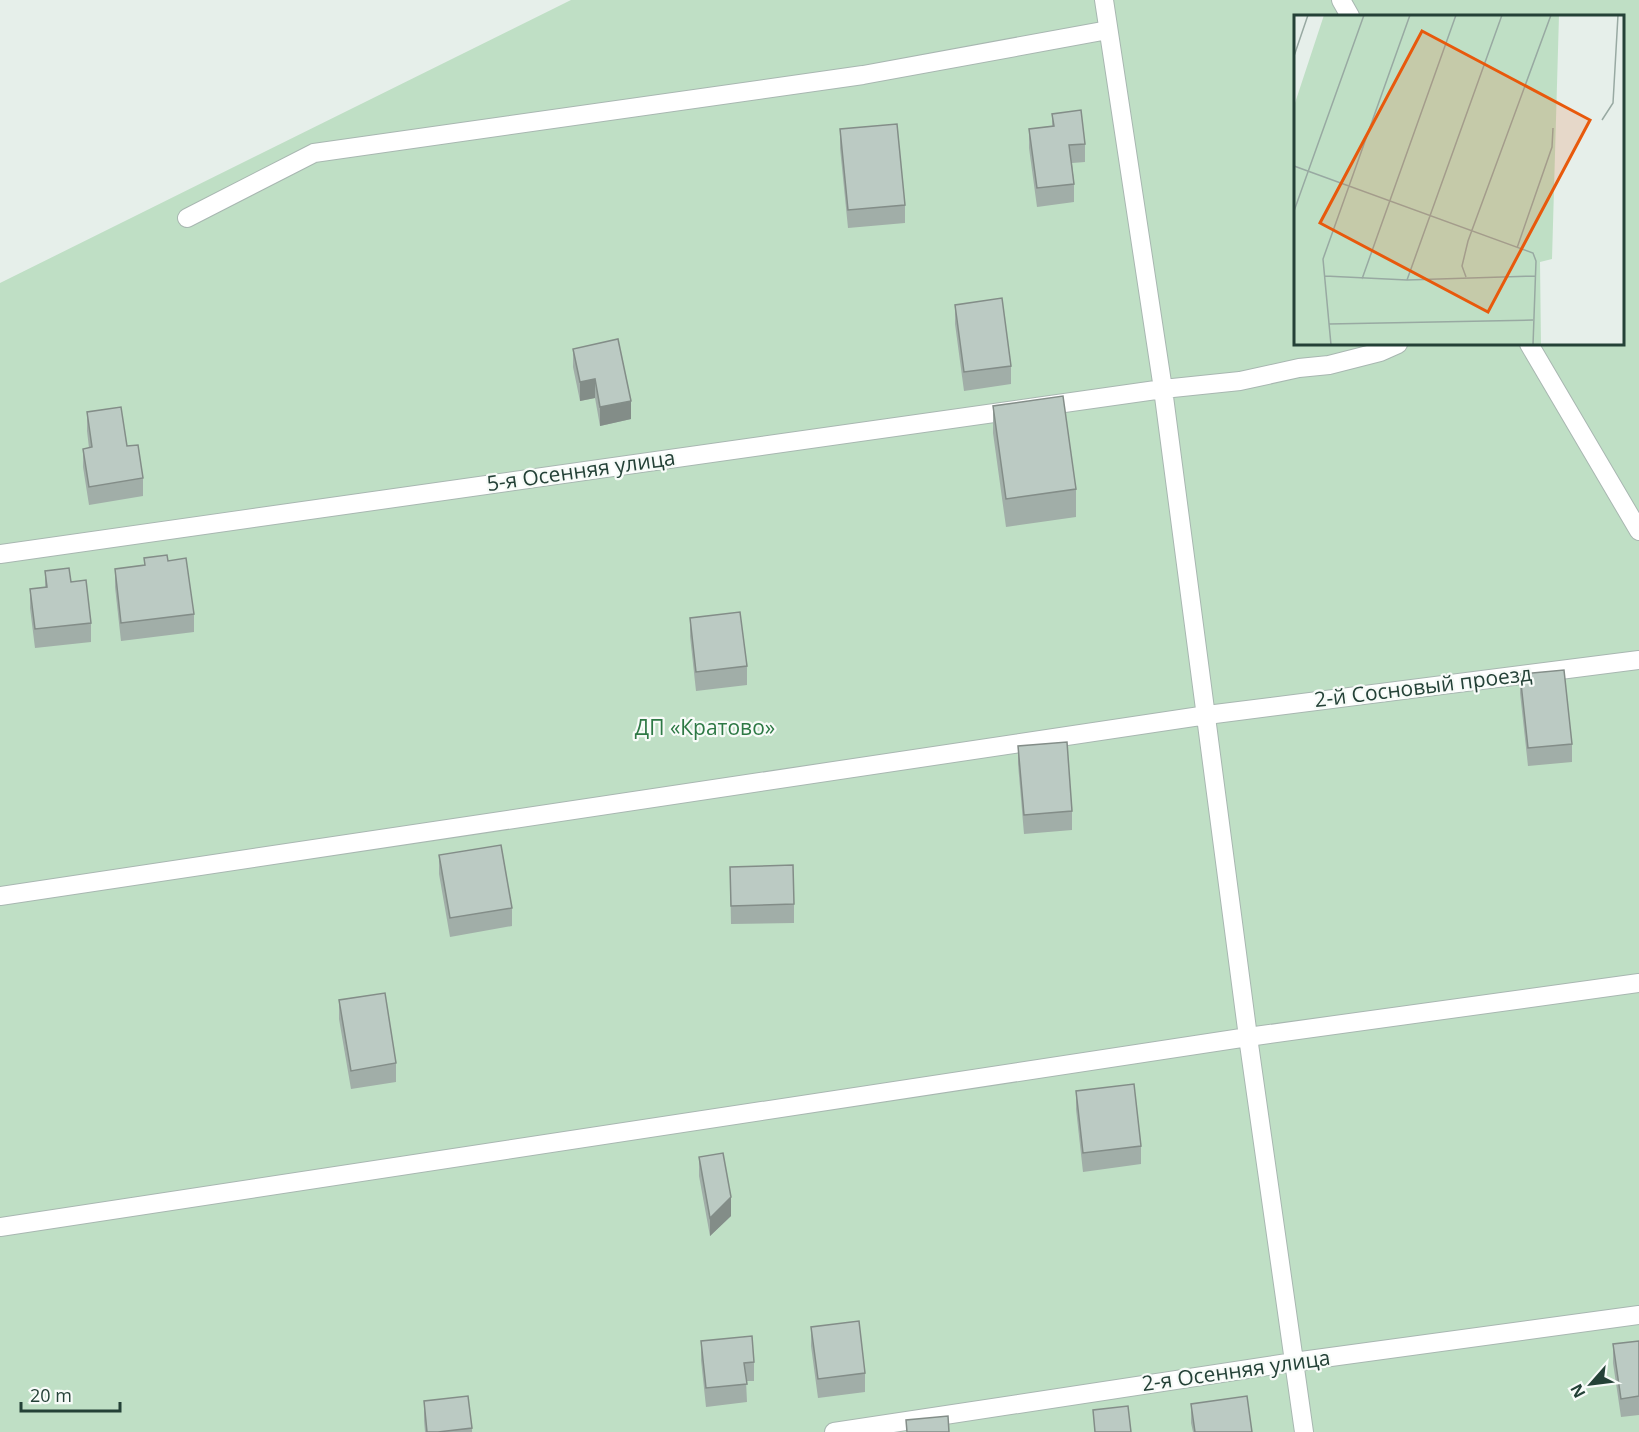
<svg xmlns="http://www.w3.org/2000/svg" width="1639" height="1432" viewBox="0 0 1639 1432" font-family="'Open Sans',sans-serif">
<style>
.green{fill:#bfdfc5;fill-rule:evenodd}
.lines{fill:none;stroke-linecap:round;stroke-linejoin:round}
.street-casing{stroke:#a8b7b1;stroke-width:20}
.street{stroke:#fff;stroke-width:18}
.wall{fill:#a1aea8}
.shaded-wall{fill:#838d88}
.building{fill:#bbcac3;stroke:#838d88;stroke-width:1.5}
.labels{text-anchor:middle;stroke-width:4.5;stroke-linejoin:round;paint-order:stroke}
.street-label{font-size:21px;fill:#244137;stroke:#f7fbf8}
.park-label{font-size:21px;fill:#2e7945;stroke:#f7fbf8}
.inset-road{fill:none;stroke:#98a9a2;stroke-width:1.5}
.view{fill:#e8590c;fill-opacity:0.15;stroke:#e8590c;stroke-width:3}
.inset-edge{fill:none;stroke:#244137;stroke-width:3}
</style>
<rect width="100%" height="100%" fill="#e6efea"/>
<!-- green -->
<path class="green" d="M571,0H1639V1432H0V283ZM1296,16H1622V344H1296Z"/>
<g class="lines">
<defs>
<path id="street" d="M1104,0L1163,389L1248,1037L1304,1432
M1341,0L1350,16
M187,218L314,153L863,75L1108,30
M1529,344L1639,531
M0,554L1163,389L1240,381L1299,368L1329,365L1380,352L1398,344
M0,896L1207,715L1639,660
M0,1227L1248,1037L1639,983
M834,1432L1294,1362L1639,1315"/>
</defs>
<!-- street casing -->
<use href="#street" class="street-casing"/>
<!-- street -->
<use href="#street" class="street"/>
</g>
<!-- wall -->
<path class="wall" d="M1052,114L1085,144V162L1072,163L1074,184V202L1037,207L1029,148V129L1052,126Z
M840,129L905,205V223L848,228L840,148Z
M955,305L1011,366V384L964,391L955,324Z
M573,349L631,419L600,426L595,398L580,401L573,367Z
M993,406L1076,489V517L1006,527L993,433Z
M87,412L127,446L143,478V496L89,505L83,467V449L89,448L87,431Z
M144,558L168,561L194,614V632L121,641L115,587V569L144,565Z
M45,571L71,582L91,623V642L35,648L30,608V589L45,588Z
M690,618L747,666V685L696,691L690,636Z
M1520,674L1572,744V762L1528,766L1520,693Z
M1018,746L1072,811V830L1024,834L1018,764Z
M439,855L512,908V926L450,937L439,874Z
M730,867L794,904V923L731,924Z
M339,1000L396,1063V1082L351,1089L339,1019Z
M1076,1091L1141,1146V1164L1083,1172L1076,1109Z
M699,1157L731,1216L710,1236L699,1176Z
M811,1327L865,1373V1392L818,1398L811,1346Z
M701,1341L754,1362V1381H746L747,1402L706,1407L701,1360Z
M1639,1341V1415L1621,1417L1613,1363V1344Z
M424,1401L472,1428V1432H425L424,1420Z
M1191,1404L1252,1432H1193L1191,1423Z"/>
<!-- shaded-wall -->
<path class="shaded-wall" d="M595,379V398L580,401V382Z
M631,401V419L600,426V407Z
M731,1197V1216L710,1236V1218Z"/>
<!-- building -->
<path class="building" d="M1081,110L1085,144L1069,145L1074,184L1037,188L1029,129L1054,126L1052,114Z
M897,124L905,205L848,210L840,129Z
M1002,298L1011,366L964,372L955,305Z
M618,339L631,401L600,407L595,379L580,382L573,349Z
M1063,396L1076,489L1006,499L993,406Z
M121,407L127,446L138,445L143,478L89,487L83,449L92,447L87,412Z
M167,555L168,561L186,558L194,614L121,623L115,569L145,565L144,558Z
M69,568L71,582L86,580L91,623L35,629L30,589L47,587L45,571Z
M740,612L747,666L696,672L690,618Z
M1564,670L1572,744L1528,748L1520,674Z
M1067,742L1072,811L1024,815L1018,746Z
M501,845L512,908L450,918L439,855Z
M793,865L794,904L731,906L730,867Z
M385,993L396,1063L351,1071L339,1000Z
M1134,1084L1141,1146L1083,1153L1076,1091Z
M723,1153L731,1197L710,1218L699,1157Z
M859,1321L865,1373L818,1379L811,1327Z
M752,1336L754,1362L744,1363L747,1384L706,1388L701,1341Z
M1639,1341V1396L1621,1399L1613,1344Z
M468,1396L472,1428L438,1432H427L424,1401Z
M1247,1396L1252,1432H1195L1191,1404Z
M1128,1406L1131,1432H1095L1093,1410Z
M948,1416L949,1432H907L906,1420Z"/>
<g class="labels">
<!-- street labels -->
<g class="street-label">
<text transform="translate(581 471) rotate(-8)" y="7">5-я Осенняя улица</text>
<text transform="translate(1423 687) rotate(-7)" y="7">2-й Сосновый проезд</text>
<text transform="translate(1236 1371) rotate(-8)" y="7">2-я Осенняя улица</text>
</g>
<!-- park labels -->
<g class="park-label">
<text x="705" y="735">ДП «Кратово»</text>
</g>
</g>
<!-- overview -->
<g transform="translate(1294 15)">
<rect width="330" height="330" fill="#e6efea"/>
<path d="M30,0H265L258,244L246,247L247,330H0V91Z" fill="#bfdfc5"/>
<path class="inset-road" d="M0,41L14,0M308,105L319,88L324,0M0,151L239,238L242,246L239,330M0,196L70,0M223,233L258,132L259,113M31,261L113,265L241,261M172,262L168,251L174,226L257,0M68,264L162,0M113,265L208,0M35,309L239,305M37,330L29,244L116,0"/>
<path class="view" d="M128,16L296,105L194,297L26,208Z"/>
<rect width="330" height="330" class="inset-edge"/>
</g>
<!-- north arrow -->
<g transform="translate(1591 1384) rotate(242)" stroke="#f7fbf8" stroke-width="4.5" paint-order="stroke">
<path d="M0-4.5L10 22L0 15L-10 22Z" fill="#244137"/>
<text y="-9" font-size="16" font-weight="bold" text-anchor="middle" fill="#244137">N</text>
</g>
<!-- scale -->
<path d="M21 1402v9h99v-9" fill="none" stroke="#244137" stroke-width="3"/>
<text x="30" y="1402" font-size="18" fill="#244137" stroke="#f7fbf8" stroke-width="4.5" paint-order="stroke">20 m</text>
</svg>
